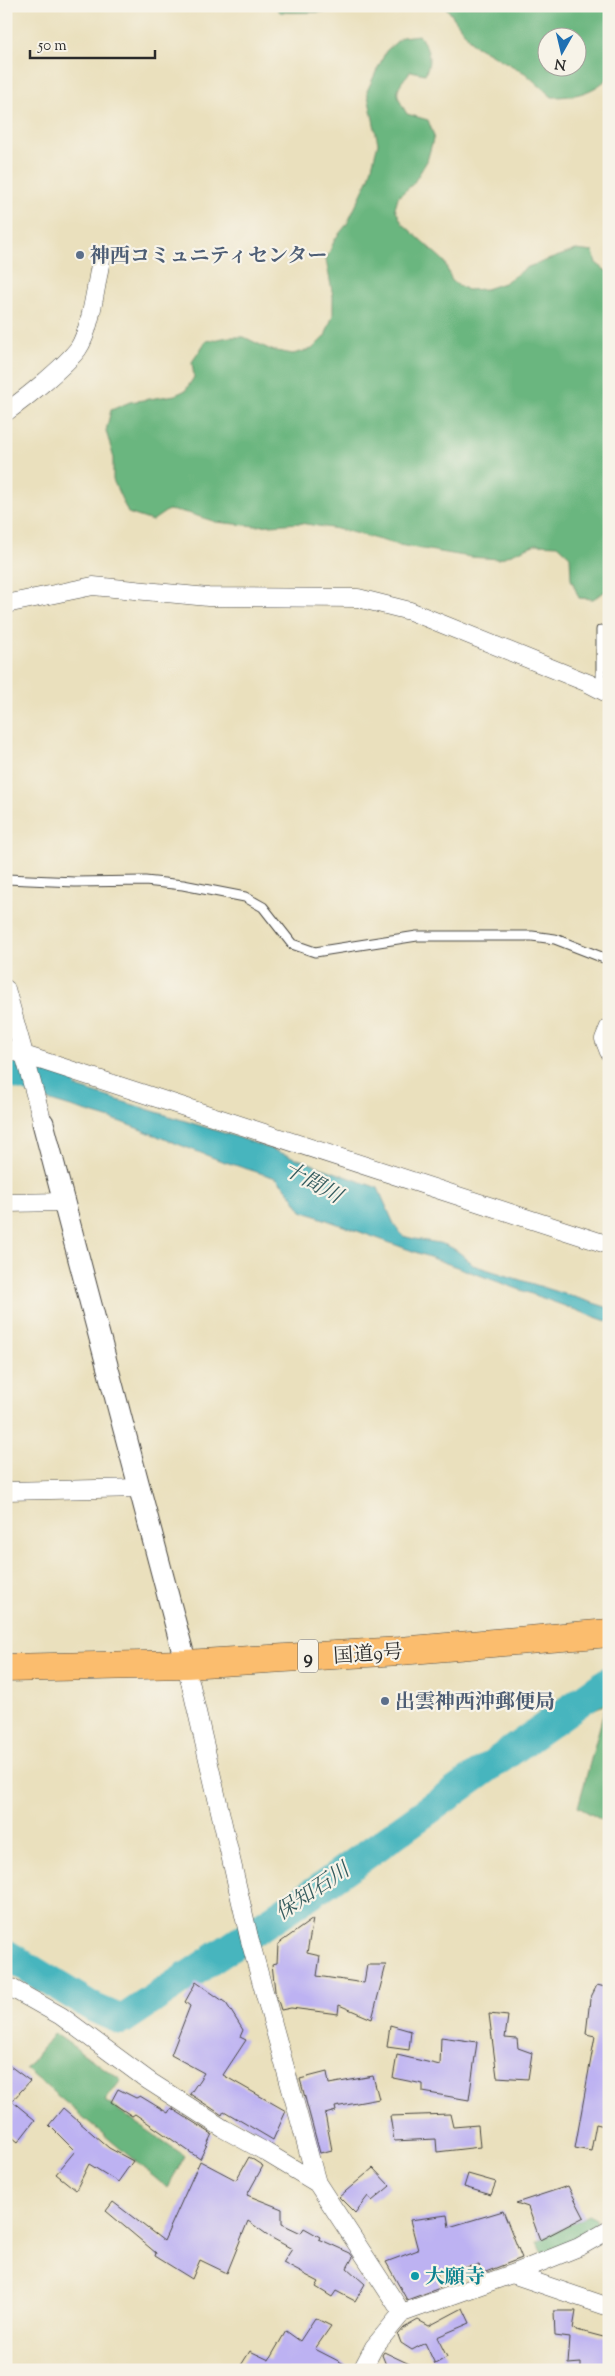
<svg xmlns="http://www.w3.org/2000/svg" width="615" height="2376" viewBox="0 0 615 2376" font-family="'Sorts Mill Goudy','Noto Serif JP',serif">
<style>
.forest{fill:#6bb67f;stroke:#4b7055;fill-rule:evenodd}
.water{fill:#46b5be;stroke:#387074}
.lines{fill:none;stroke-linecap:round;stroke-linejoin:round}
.river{stroke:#46b5be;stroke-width:30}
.building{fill:#bdb2f2}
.service-casing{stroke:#484641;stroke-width:11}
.minor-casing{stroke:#484641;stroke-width:19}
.tertiary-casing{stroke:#484641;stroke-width:23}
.trunk-casing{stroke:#484641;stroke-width:29}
.path{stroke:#484641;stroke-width:3;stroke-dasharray:4 4;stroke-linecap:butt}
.service{stroke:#fff;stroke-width:9}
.minor{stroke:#fff;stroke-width:18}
.tertiary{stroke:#fff;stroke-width:21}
.trunk{stroke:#fbbd6e;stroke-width:28}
.service-dot{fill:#5c6f8a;stroke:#f7f3e8;stroke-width:2}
.culture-dot{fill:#0f9aa8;stroke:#f7f3e8;stroke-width:2}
.labels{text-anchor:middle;stroke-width:4.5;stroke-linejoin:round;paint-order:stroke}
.shield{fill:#f7f3e8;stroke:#686764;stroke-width:1}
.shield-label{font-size:19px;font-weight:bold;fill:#2b2b2b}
.service-label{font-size:20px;font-weight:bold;fill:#4e5e75;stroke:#f7f3e8;text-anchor:start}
.street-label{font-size:20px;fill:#2b2b2b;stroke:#f7f3e8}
.culture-label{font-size:20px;font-weight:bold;fill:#0d838f;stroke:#f7f3e8;text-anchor:start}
.water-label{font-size:21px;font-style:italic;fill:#345b5e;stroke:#f7f3e8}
</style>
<rect width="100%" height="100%" fill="#f7f3e8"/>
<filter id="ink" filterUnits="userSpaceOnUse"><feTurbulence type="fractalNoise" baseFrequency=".02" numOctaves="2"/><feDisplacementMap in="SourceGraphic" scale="10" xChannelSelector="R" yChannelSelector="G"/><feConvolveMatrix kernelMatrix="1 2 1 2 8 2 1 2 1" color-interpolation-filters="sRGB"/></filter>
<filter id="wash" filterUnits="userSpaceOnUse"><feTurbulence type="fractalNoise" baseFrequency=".0096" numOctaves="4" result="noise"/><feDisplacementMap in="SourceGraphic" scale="20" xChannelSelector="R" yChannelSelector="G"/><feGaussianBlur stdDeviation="1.12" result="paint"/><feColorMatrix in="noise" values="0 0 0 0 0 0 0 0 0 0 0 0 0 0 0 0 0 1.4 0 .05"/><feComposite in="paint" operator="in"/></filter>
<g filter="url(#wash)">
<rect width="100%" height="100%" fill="#eae0bd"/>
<!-- forest -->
<path class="forest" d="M275,6H357C332,13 306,13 280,12Z
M445,6H609V77C593,93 574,97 552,97L525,73L473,44ZM548,38H578V68H548Z
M419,35C428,49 433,58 425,74L411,71C394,90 394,92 407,114L428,120L434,136L427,161L413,184L398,197L395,208L402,223L444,261L452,281L467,290L486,289L504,283L528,267L576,250L593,252L596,263L609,273V589L593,599L579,598L571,579L570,556L558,545L536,544L499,559L470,557L399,545L343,530L300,523L255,526L216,522L188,513L168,510L152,521L128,513L113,480V455L106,431L111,410L130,402L175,395L186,390L194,377L192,362L206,341L229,337H244L271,350L293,354L312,349L325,336L333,315V296L326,260L335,239L347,224L369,178L378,143L367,91L386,51L402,37Z
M609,1688V1824L578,1807L606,1704L588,1712L592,1700Z
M54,2033L121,2080L105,2101L185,2156L167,2188L26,2069Z
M588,2215L596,2219L597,2232L544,2257L537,2242Z"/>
<!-- water -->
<path class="water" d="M34,1074L240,1138L378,1188L394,1224L403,1236C437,1246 445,1236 473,1265L609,1308V1322L302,1211L288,1190L276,1178L219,1160L121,1122L41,1098Z"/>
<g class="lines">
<!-- river -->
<path class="river" d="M6,1071L61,1087
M6,1954L94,2008L122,2020L328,1882L609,1681"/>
</g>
<g id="blocks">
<!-- building -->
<path class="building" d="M313,1919L307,1953L320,1956L317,1976L364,1983L367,1965H386L372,2019L339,2005L338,2014L291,2008L281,2010L275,1991L272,1964L277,1963L278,1944Z
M196,1982L226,2003L243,2030L240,2037L246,2040L223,2075L286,2111L273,2140L224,2111L222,2115L190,2094L204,2073L171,2055L190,2006L185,2002Z
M597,1985L609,1988V2127L596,2124L591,2151L575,2148L595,2036L586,2034L590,1999Z
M489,2014L508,2016L505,2038L517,2039L518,2048L532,2053L528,2079L497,2077Z
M390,2025L411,2031L409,2050L387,2047Z
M441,2037L477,2042L469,2100L423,2092V2084L393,2078L397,2055L440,2065Z
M6,2063L30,2081L12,2101L35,2120L18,2142L6,2132Z
M327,2072L329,2084L373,2076L379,2099L335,2107L336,2111L325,2114L332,2150L320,2153L300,2079Z
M118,2089L136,2098L140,2096L168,2113L171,2108L212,2134L200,2159L135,2114L132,2116L111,2102Z
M63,2108L109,2148L133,2161L118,2182L89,2164L76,2190L56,2174L75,2151L49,2125Z
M450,2114L453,2127L478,2125L480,2147L437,2152L436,2139L394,2141L390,2116Z
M249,2157L263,2166L247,2195L282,2209V2224L301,2233L304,2228L320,2237L319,2239L350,2253L353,2257L347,2268L365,2284L355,2301L336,2291L332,2297L316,2287L319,2282L283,2263L292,2249L272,2238L248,2221L227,2273L200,2260L192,2279L155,2256L156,2253L106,2211L113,2202L164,2241L200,2161L236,2180Z
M373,2168L390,2186L372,2201L368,2196L355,2213L339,2197Z
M468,2174L496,2182L491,2195L464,2187Z
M568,2186L584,2217L540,2240L528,2207L516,2203Z
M503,2211L522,2258L483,2273L479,2265L437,2272L440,2288L407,2300L386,2262L418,2250L410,2220L447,2215L449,2227Z
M463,2308L470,2323L437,2337L447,2357L435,2364L425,2343L412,2350L401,2343L398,2335L404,2328L418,2320L429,2326Z
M554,2311H576L573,2329L607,2338L604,2370H581V2363L568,2364L570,2338L555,2336Z
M315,2318L331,2326L315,2349L352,2368L351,2370H238L250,2351L269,2360L286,2331L300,2341Z
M384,2352L422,2370H388L382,2355Z"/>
</g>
</g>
<g filter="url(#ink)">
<use href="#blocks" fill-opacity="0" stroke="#484641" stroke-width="1"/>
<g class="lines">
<defs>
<path id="service" d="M599,688L601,683V630
M6,879L75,882L145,881L183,885L245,897L263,907L292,944L315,952L417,936H532L555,939L609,960"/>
<path id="minor" d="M6,412C25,399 65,366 78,349C91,330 96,284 101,260
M6,604L93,586L208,597L358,598L410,611L588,683L609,694
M6,989L43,1123
M609,1027L604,1039L609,1052
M6,1049L609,1245
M6,1203L65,1202
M6,1491L141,1488
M186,1664L249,1937L317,2183L402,2313
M6,1985L61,2016L149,2081L224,2129L264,2151L317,2183
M512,2274L609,2307
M362,2370L374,2347L402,2313L512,2274L579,2247L609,2230"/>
<path id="tertiary" d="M43,1123L186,1664"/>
<path id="trunk" d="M6,1668L186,1664L400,1651L609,1633"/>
</defs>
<!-- service casing -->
<use href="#service" class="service-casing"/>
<!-- minor casing -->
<use href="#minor" class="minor-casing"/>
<!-- tertiary casing -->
<use href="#tertiary" class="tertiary-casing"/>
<!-- trunk casing -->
<use href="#trunk" class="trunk-casing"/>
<!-- path -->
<path class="path" d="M605,619L609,610"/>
<!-- service -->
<use href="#service" class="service"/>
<!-- minor -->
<use href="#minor" class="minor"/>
<!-- tertiary -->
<use href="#tertiary" class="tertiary"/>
<!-- trunk -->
<use href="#trunk" class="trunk"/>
</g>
</g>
<!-- markers -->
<g class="service-dot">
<circle cx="80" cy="255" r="5"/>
<circle cx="385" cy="1701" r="5"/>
</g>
<circle class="culture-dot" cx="415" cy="2276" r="5"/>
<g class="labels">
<!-- shield labels -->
<rect class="shield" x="298" y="1639.5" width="20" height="33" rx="4"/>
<g class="shield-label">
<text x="308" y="1663">9</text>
</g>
<!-- service labels -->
<g class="service-label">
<text x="90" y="262">神西コミュニティセンター</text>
<text x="395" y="1708">出雲神西沖郵便局</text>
</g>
<!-- street labels -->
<g class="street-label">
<text transform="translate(368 1653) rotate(-4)" y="7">国道9号</text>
</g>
<!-- culture labels -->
<g class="culture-label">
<text x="425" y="2283">大願寺</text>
</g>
<!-- water labels -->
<g class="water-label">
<text transform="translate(313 1182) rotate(29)" y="7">十間川</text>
<text transform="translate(312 1891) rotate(-34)" y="7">保知石川</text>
</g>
</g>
<!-- margin -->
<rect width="615" height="2376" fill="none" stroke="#f7f3e8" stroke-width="25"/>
<!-- north arrow -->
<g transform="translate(562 52) rotate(188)"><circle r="24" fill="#f7f3e8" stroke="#a5a39c"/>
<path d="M0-4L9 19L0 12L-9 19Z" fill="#1f6fb2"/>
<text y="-8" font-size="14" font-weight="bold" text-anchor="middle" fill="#2b2b2b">N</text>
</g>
<!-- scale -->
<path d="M30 50v8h125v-8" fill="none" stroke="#2b2b2b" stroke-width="2.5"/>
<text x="38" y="50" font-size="15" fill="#2b2b2b" stroke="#f7f3e8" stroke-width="4" paint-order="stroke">50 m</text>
</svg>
